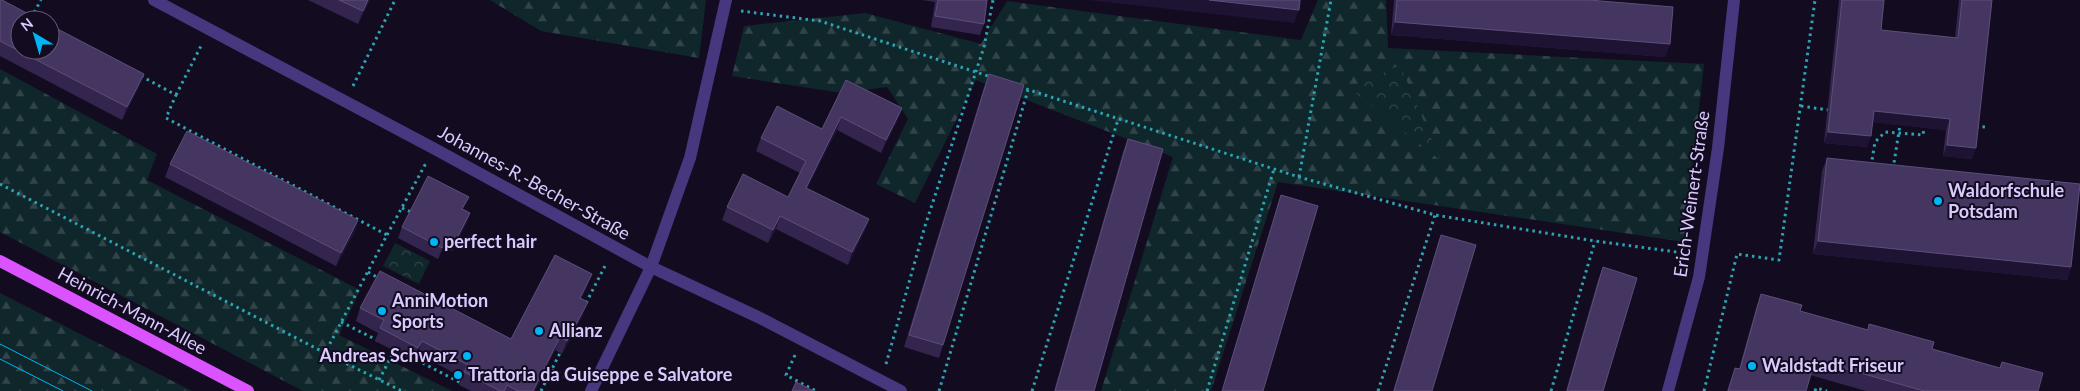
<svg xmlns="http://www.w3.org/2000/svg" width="2080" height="391" viewBox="0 0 2080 391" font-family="Lato,sans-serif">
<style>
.forest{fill:url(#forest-firs)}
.park{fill:url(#park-crowns)}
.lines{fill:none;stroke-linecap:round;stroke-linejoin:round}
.path{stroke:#2ca4b2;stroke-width:3;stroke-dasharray:2.5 4;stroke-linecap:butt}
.minor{stroke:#46377f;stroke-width:12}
.major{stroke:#db52ff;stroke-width:12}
.tram{stroke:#00b5f6;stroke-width:1}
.wall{fill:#34254e}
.shaded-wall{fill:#1f1334}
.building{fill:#453661;stroke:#5d4e7a}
.poi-dot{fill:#00b5f6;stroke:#130c20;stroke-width:2}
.labels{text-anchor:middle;stroke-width:4;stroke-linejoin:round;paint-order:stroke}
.street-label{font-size:18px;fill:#dacbff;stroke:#130c20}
.poi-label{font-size:18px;font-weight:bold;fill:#dacbff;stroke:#130c20;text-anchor:start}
</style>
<defs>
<pattern id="forest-firs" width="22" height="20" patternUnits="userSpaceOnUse" patternTransform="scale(1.25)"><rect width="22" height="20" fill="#0f262a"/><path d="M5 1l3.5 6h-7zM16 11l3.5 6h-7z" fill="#31444a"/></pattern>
<pattern id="park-crowns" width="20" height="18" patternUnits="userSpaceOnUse" patternTransform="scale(1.25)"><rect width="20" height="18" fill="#0f262a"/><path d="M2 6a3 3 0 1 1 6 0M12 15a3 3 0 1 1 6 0" fill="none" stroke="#31444a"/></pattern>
</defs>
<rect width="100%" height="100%" fill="#130c20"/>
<!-- forest -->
<path class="forest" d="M490,0H706L699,58L541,31Z
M1318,0H1386L1388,48L1704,64L1684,242L1278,182L1211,391H1101L1173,157L976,80L915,203L876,184L908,119L887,87L842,93L732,76L744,26L865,13L981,44L1007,1L1301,40Z
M0,69L157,154L147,180L360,290L339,335L452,391H303L0,232Z
M0,293L192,391H0Z"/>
<!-- park -->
<path class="park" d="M1400,65L1441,161L1349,88Z
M395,243L430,261L419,284L383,266Z"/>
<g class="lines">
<!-- path -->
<path class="path" d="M741,11L820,21L991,77
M31,18L41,0
M141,76L176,95L166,118L387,235L325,353
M353,86L395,0
M1020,87L1299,177L1435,215L1595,241L1684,253
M176,95L202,44
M1801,106L1828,110
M1976,126L1986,127
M1871,166L1875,142L1885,132L1923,135L1924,128
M1893,169L1900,125
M1299,177L1331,0
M0,184L325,353L402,391
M402,208L411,212
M387,235L426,163
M368,272L380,279
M586,303L606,264
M341,322L379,341
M795,355L786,375L816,391
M411,357L463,384
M886,364L925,226L984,47L993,0
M546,367L575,382
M379,380L394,351
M541,391L562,349
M939,391L1028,90
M1032,391L1118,120
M1207,391L1274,169
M1378,391L1435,215
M1551,391L1595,241
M1704,391L1737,254L1779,260L1815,0
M1815,391L1816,388L1827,391"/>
<!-- minor -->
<path class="minor" d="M154,0L433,148L651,267L758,317L901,391
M591,391L651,267L690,158L726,0
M1668,391L1699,277L1718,148L1734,0"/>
<!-- major -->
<path class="major" d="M0,261L248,391"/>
<!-- tram -->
<path class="tram" d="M0,344L92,391
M0,359L63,391"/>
</g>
<!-- wall -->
<path class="wall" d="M0,0L139,87L122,120L0,56Z
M308,0H370L358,24Z
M922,0H987L984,24L980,35L931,27L935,2Z
M1394,0H1589L1670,44L1665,57L1391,35Z
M1839,0H1884L1881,30L1955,38L1959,0H1992L1972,159L1943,156L1946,130L1873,122L1867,147L1824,143Z
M989,74L943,345L939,358L904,347L984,87Z
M846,80L902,108L897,121L881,153L837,130L807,188L869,219L864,232L848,265L776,229L768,243L722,220L727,207L788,197L800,173L756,151L761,138L822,129Z
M1128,139L1094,391H1054L1123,152Z
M1827,158L2071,267L2067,280L1813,254L1822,171Z
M170,164L358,220L354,233L336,266L165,177Z
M1281,195L1263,391H1222L1277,208Z
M464,209L470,213L466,224L452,251L444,247L438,259L398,238L402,227Z
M1441,235L1432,391H1393Z
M1603,267V391H1566L1598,280Z
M587,287L581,298L583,315L562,354L555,350L535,391H471L459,385L462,377L418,354L414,361L375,341L378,333L356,321L360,308L511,339Z
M1761,294L1800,311L2000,368L2002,362L2038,391H1866L1810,375L1806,391H1727L1735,368L1739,369L1756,308Z"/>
<!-- shaded-wall -->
<path class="shaded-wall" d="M368,0H370L358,24L363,11Z
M1088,0H1209L1299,10L1294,23Z
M1395,22L1670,44L1665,57L1391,35Z
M144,74L139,87L122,120L127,107Z
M902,108L897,121L881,153L886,140Z
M1874,111L1950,119L1946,130L1870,122Z
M841,117L837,130L801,201L806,188Z
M1828,132L1871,136L1867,147L1824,143Z
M1947,145L1976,148L1972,159L1943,156Z
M470,213L466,224L452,251L456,240Z
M780,216L776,229L768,243L773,230Z
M869,219L864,232L848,265L852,252Z
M358,220L354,233L336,266L341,253Z
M449,236L444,247L438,259L442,248Z
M1818,241L2071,267L2067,280L1813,254Z
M592,274L587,287L575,311L580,298Z
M588,302L583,315L562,354L567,341Z
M560,337L555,350L535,391H533Z
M422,341L418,354L414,361L418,348Z"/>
<!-- building -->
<path class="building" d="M0,0H2L40,20H20V50H50V25L144,74L127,107L0,41Z
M339,0H368L363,11Z
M938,0H987L984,24L935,16Z
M1209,0H1300L1299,10Z
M1397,0H1589L1673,7L1670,44L1395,22Z
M1842,0H1884L1881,30L1958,38L1962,0H1992L1976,148L1947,145L1950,119L1874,111L1871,136L1828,132Z
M989,74L1024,85L943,345L909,335Z
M846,80L902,108L886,140L841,117L806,188L869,219L852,252L780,216L773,230L727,207L743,174L788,197L806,161L761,138L777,106L822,129Z
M187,131L358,220L341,253L170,164Z
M1128,139L1163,149L1094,391H1055Z
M1827,158L2080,184L2071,267L1818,241Z
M428,176L469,197L462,209L470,213L456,240L449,236L442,248L402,227Z
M1281,195L1318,206L1263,391H1222Z
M1441,235L1476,245L1432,391H1394Z
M555,255L592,274L580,298L588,302L567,341L560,337L533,391H518L507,385L504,391H500L464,372L468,365L422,341L418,348L380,328L384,320L360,308L380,271L511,339Z
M1603,267L1637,278L1603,391H1567Z
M1761,294L1802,305L1800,311L1868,330L1869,324L1934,342L1932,349L2000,368L2002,362L2043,373L2038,391H1924L1815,360L1806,391H1728L1735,368L1740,369Z
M796,382L814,391H792Z"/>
<!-- markers -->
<g class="poi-dot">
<circle cx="1938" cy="201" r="5"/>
<circle cx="434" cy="242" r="5"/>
<circle cx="382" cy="311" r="5"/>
<circle cx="539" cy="331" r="5"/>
<circle cx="467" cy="356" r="5"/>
<circle cx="1752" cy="366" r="5"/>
<circle cx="458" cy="375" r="5"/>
</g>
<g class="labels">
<!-- street labels -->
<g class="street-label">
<text transform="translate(534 183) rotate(29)" y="6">Johannes-R.-Becher-Straße</text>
<text transform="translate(1692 194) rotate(-82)" y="6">Erich-Weinert-Straße</text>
<text transform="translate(132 311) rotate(28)" y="6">Heinrich-Mann-Allee</text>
</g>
<!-- poi labels -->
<g class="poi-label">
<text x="1948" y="197">Waldorfschule<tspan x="1948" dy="21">Potsdam</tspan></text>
<text x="444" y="248">perfect hair</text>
<text x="392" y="307">AnniMotion<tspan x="392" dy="21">Sports</tspan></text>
<text x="549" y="337">Allianz</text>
<text x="457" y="362" text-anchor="end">Andreas Schwarz</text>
<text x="1762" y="372">Waldstadt Friseur</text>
<text x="468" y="381">Trattoria da Guiseppe e Salvatore</text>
</g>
</g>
<!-- north arrow -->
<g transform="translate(35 35) rotate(322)"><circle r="24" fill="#130c20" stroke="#635879"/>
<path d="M0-4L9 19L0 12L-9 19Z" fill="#00b5f6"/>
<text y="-8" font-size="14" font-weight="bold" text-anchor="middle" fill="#dacbff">N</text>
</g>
</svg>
